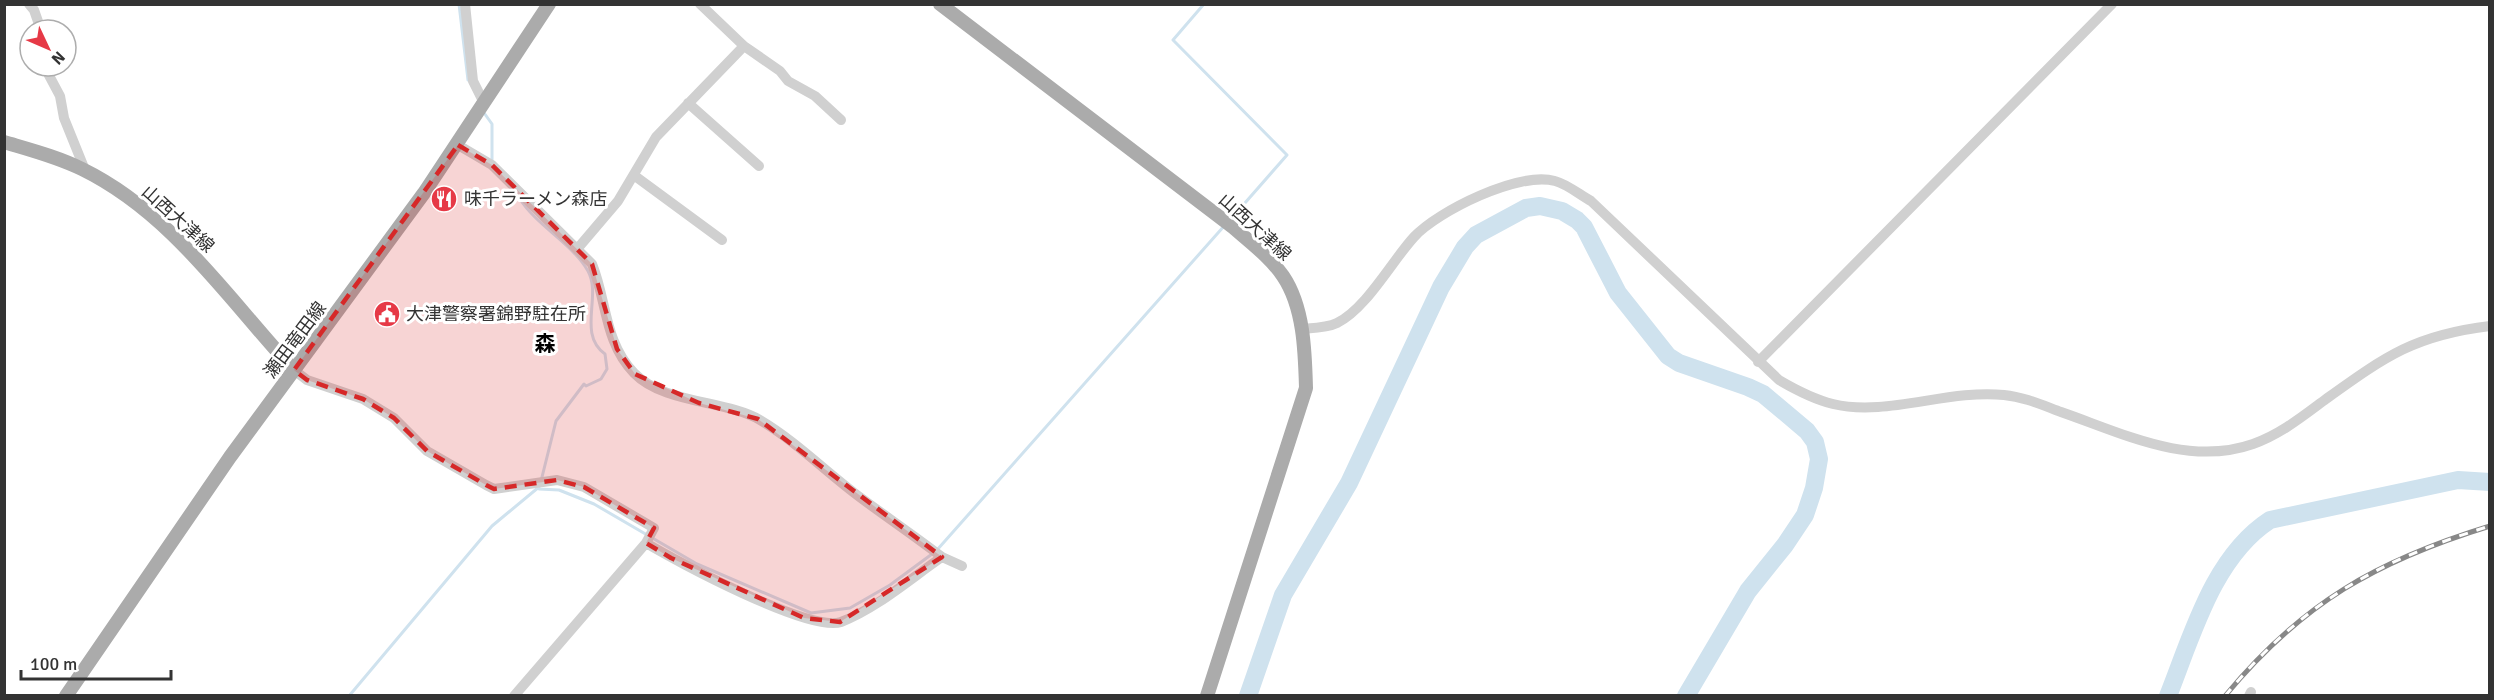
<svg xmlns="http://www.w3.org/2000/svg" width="2494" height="700" viewBox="0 0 2494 700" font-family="Signika,'Noto Sans JP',sans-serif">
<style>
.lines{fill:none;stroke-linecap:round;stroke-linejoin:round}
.stream{stroke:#cfe2ee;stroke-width:3}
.river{stroke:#cfe2ee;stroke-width:18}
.minor{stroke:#d0d0d0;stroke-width:10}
.major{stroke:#ababab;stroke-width:14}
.rail-casing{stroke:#888;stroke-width:5}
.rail{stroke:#fff;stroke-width:3;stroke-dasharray:9;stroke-linecap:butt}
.marked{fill:#d62828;fill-opacity:0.2;stroke:#d62828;stroke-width:4.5;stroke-dasharray:12 8;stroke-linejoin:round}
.labels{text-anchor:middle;stroke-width:6;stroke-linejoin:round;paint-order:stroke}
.poi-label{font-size:18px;fill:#333;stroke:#fff;text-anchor:start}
.street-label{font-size:18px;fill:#333;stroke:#fff}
.quarter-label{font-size:21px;font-weight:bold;fill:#000;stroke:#fff}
</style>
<rect width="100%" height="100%" fill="#fff"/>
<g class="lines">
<!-- stream -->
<path class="stream" d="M459,4L468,80
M1204,4L1173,40L1287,155L1230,220
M482,110L492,124V160
M520,199C537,226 573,244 588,271C602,296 577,334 605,354L607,369L601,379L586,386L584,384L556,421L541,481
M539,489L559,490L594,504L697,564L811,613L850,608L890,585L932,554
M937,550L1225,225
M349,696L492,526L539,487"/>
<!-- river -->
<path class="river" d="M1248,696L1283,595L1349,483L1441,287L1465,247L1476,235L1526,208L1540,206L1562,211L1577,220L1584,227L1618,293L1668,356L1679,363L1748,387L1763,394L1807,431L1815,442L1819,459L1814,488L1805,515L1785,545L1748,591L1686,696
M2168,696C2192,636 2213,557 2270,520L2458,480L2490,482"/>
<!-- minor -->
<path class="minor" d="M29,4L34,10L41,30
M465,4L473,81L483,101
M700,4L744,46L780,71L788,81L815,96L841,120
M44,66L60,96L64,118L85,170
M688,103L759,166
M458,145L492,165L592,264C607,301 604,342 634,373C664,404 726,400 760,420C797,442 827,473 861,498C888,518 916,537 942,557L962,566
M635,176L722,240
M578,248L618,201L656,137L744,46
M1301,329C1313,328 1327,328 1337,323C1366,309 1392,261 1414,237C1438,211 1519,171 1555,181C1567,184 1580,195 1591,201L1779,380C1796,390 1813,399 1833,404C1886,417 1948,389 2004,395C2024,397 2042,405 2061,412C2122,433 2188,467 2253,444C2281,434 2303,416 2326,399C2386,356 2415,335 2490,326
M1758,362L2112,4
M294,370L307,380L363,399L394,418L427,451L486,485L494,489L557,480L584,487L654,528L646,543L514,696
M646,543C676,561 810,633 841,622C877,608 910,579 942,557
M2249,696L2251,692"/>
<!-- major -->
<path class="major" d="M940,4L1234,228C1251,243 1270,257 1283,276C1304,307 1305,352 1306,388L1207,696
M4,142C31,150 58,157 82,169C172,213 228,299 294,370
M66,696L230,457L424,193L549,4"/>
<defs>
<path id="rail" d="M2225,696C2302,603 2376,561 2490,526"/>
</defs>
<!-- rail casing -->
<use href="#rail" class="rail-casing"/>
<!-- rail -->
<use href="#rail" class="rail"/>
</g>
<!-- marked area -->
<path class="marked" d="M458,145L492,165L592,264L617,349L635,374L699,403L758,419L942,557L840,622L804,618L671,558L646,543L654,528L584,487L557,480L494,489L486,485L427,451L394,418L363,399L307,380L294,370Z"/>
<!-- icons -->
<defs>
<symbol id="restaurant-disc" viewBox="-11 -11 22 22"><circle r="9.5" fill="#e63946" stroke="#fff"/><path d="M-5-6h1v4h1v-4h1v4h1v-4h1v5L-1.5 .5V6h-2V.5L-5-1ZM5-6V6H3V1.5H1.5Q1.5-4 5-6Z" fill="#fff"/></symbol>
<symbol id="civic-disc" viewBox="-11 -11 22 22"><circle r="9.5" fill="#e63946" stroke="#fff"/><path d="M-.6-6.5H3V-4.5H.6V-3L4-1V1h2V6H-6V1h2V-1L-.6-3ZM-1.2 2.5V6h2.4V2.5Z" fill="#fff"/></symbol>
</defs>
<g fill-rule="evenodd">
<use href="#restaurant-disc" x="429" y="184" width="30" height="30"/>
<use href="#civic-disc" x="372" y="299" width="30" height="30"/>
</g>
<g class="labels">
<!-- poi labels -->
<g class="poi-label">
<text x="464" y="205">味千ラーメン森店</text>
<text x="406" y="320">大津警察署錦野駐在所</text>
</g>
<!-- street labels -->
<g class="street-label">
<text transform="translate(178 219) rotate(42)" y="6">山西大津線</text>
<text transform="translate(1255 227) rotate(42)" y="6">山西大津線</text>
<text transform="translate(295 340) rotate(-53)" y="6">瀬田竜田線</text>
</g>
<!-- quarter labels -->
<g class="quarter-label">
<text x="545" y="351">森</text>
</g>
</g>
<!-- border -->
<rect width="2494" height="700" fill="none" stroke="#333333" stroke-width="12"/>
<!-- north arrow -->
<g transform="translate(48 48) rotate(134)"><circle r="28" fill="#ffffff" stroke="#adadad" stroke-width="1.5"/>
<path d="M0-4.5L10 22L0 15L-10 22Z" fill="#e63946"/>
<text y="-9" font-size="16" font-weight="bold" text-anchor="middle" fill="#333333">N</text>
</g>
<!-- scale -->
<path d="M21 670v9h150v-9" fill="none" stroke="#333333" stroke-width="3"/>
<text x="30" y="670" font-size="18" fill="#333333" stroke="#ffffff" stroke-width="4.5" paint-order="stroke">100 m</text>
</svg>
